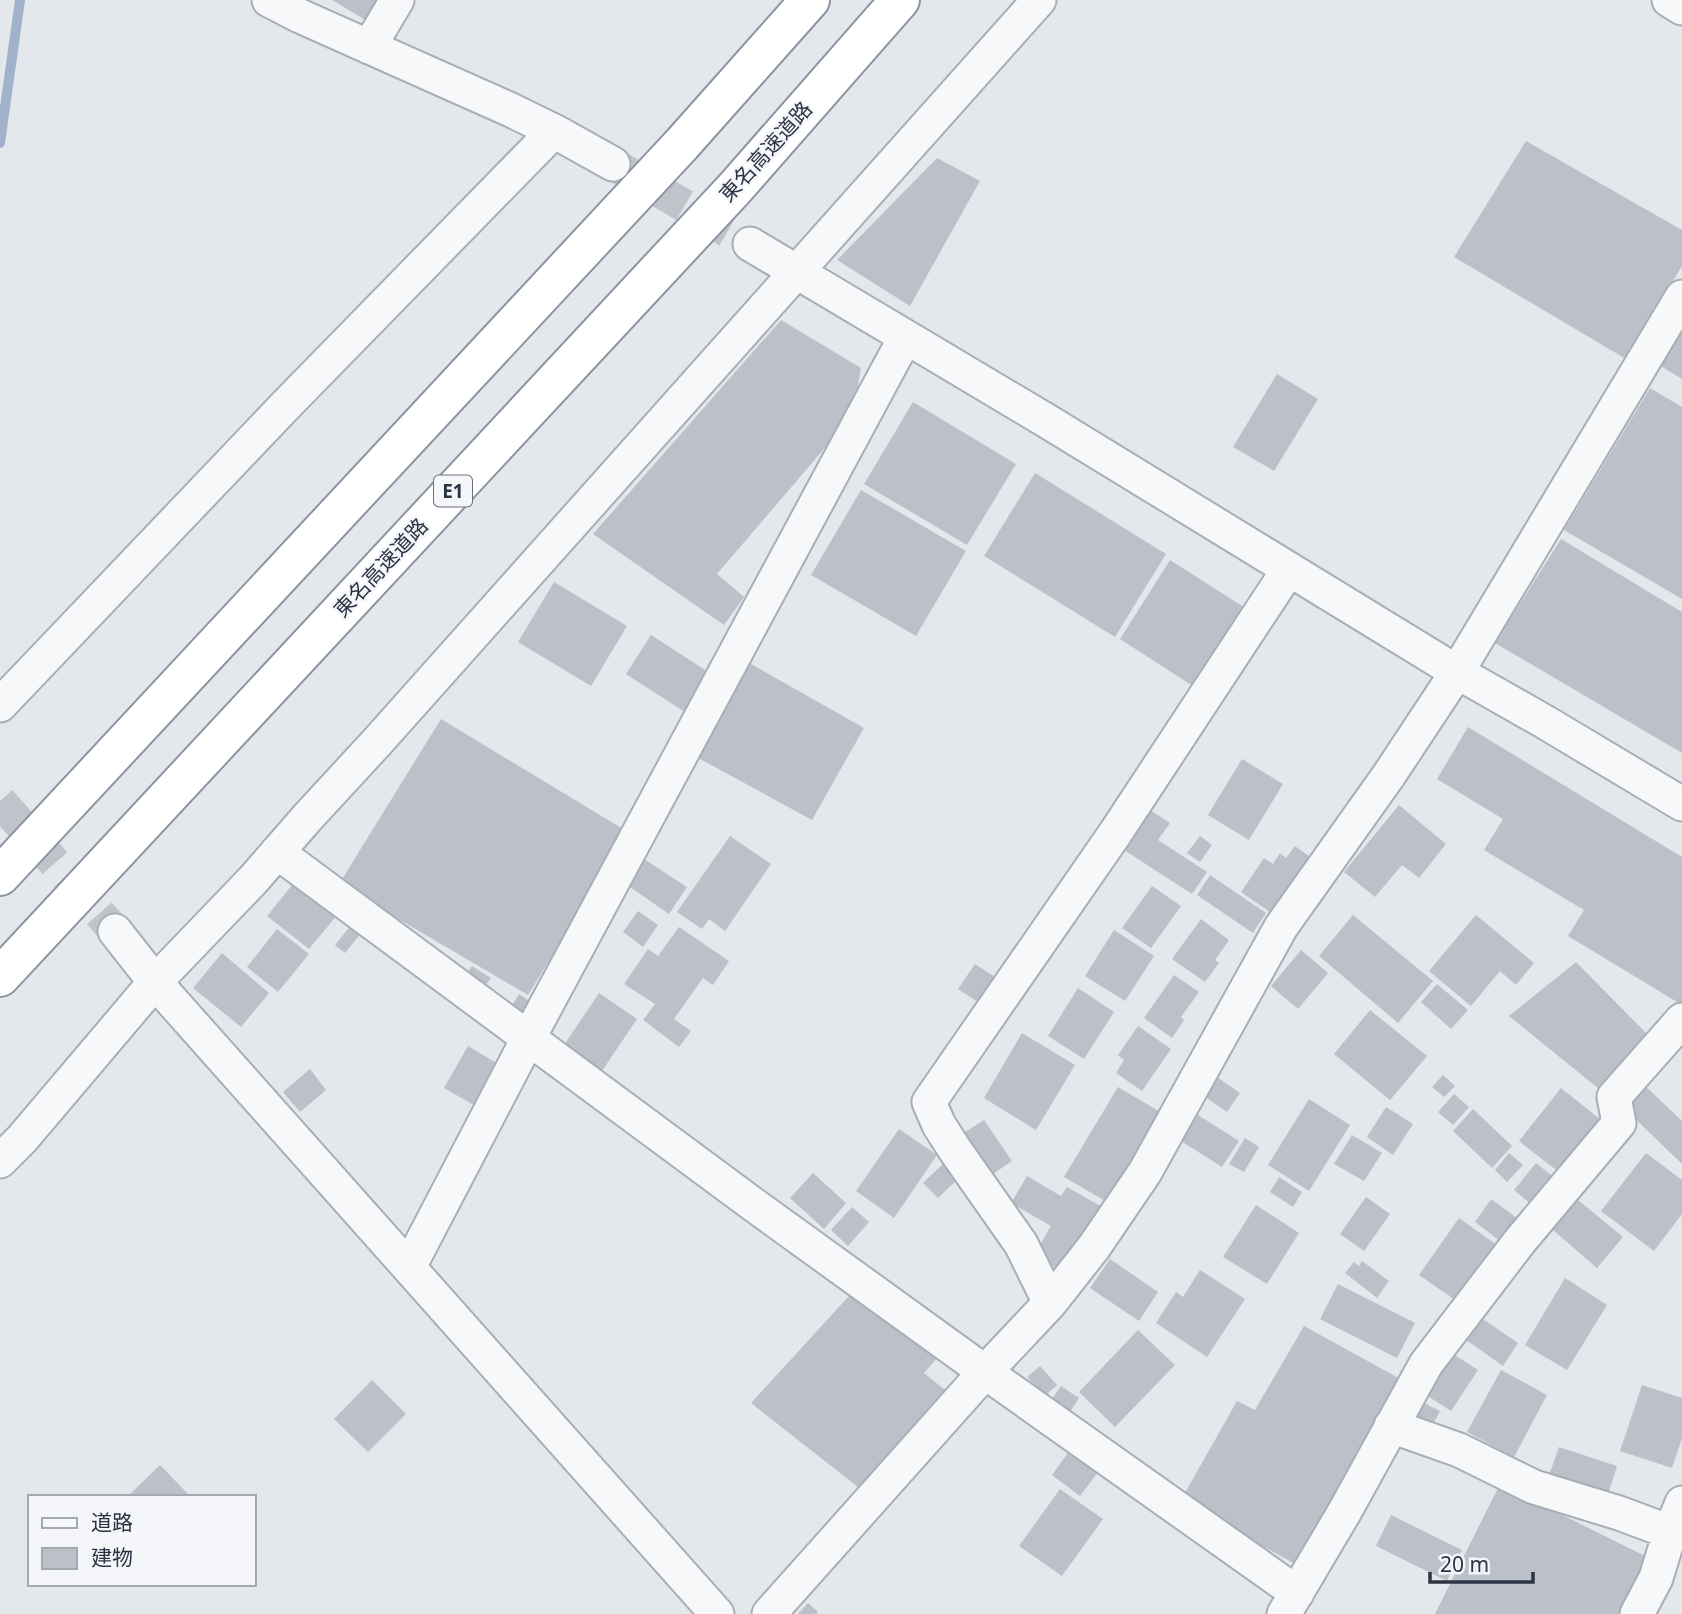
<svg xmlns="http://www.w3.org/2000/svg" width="1682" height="1614" viewBox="0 0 1682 1614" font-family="'Noto Sans','Noto Sans JP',sans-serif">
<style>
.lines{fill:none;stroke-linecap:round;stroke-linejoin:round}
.stream{stroke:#a1b3ca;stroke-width:10}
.building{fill:#bcc0c9}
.minor-tunnel{stroke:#bfc3ca;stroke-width:33;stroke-dasharray:33 17;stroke-linecap:butt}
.minor-casing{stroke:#a9aeb6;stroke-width:37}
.highway-casing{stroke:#8c94a2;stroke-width:42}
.minor{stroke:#f7f8fa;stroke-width:33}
.highway{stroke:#fff;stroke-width:38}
.labels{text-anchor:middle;stroke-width:5;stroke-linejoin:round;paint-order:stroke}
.shield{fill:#f4f6f9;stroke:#686e7a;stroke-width:2}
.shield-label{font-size:19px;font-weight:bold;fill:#2c3444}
.street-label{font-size:21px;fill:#2c3444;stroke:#f4f6f9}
</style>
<rect width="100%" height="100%" fill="#e4e7ec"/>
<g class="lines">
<!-- stream -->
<path class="stream" d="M0,143L20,0"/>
</g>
<!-- building -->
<path class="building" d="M332,0H386L372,24Z
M1526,141L1682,230V266L1626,359L1454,257Z
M937,158L980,181L910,306L837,260Z
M781,320L861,368L853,415L717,574L744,597L724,625L593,534Z
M1682,326V379L1659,365Z
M1277,374L1318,399L1274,471L1233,447Z
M1650,388L1682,407V599L1564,530Z
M913,402L1016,464L967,545L864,484Z
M1035,473L1166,554L1115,637L984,556Z
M861,490L966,551L916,636L811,575Z
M1561,539L1682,612V753L1495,643Z
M1170,560L1250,611L1199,690L1120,639Z
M554,582L627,626L591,686L518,642Z
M651,635L713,675L688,714L626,674Z
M744,660L864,728L812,820L691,754Z
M441,719L628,832L528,995L339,884Z
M1468,727L1682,857V1005L1568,936L1584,910L1484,850L1503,819L1437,779Z
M1242,759L1283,784L1249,840L1208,815Z
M1399,805L1446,844L1419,878L1402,865L1375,897L1344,872Z
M1150,810L1170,823L1158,840L1207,872L1192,894L1124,850Z
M730,836L771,864L725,931L709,919L702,929L677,912Z
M1200,836L1212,845L1200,862L1187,853Z
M1295,846L1313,859L1274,915L1241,892L1264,858L1273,864L1280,853L1286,858Z
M644,859L687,887L669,914L627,885Z
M1210,875L1266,913L1253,933L1197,895Z
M296,880L338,914L309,949L267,916Z
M1152,886L1181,906L1151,948L1122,928Z
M638,911L658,925L643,947L623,932Z
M1353,915L1433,981L1398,1023L1319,956Z
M1476,915L1534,963L1516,985L1500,971L1471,1006L1429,971Z
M1201,919L1229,940L1215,960L1219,963L1205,982L1172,959Z
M352,924L362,932L345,953L335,945Z
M679,927L729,961L713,985L703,978L674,1019L691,1031L679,1047L643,1020L655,1004L624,984L648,949L658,956Z
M277,929L309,954L278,992L247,967Z
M1114,930L1154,956L1125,1001L1085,976Z
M1301,950L1328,973L1298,1009L1271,986Z
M222,953L269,993L241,1027L193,988Z
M1576,962L1653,1040L1604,1093L1509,1016Z
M975,964L995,977L978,1002L958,989Z
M472,966L491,978L482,990L464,978Z
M1174,975L1199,992L1181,1017L1184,1020L1172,1038L1144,1018Z
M1437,984L1468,1010L1451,1029L1421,1002Z
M1078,988L1114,1012L1084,1059L1048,1036Z
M599,993L637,1019L602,1071L564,1045Z
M519,994L531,1002L523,1015L511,1007Z
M1370,1010L1427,1056L1390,1100L1334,1054Z
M1138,1026L1171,1049L1142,1091L1116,1073L1124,1060L1118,1055Z
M1022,1033L1075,1065L1036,1130L984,1098Z
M468,1046L503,1067L479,1108L444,1088Z
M310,1069L326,1090L300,1112L283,1092Z
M1443,1075L1455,1086L1444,1097L1432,1087Z
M1217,1077L1240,1093L1227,1112L1204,1096Z
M1644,1085L1682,1121V1164L1623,1107Z
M1118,1087L1162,1113L1109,1203L1064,1177Z
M1561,1088L1601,1120L1560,1173L1519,1141Z
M1454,1094L1469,1107L1453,1125L1438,1112Z
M1309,1099L1350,1125L1309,1191L1268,1165Z
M1386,1107L1413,1124L1393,1155L1367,1137Z
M1473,1109L1512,1146L1492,1168L1453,1131Z
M1198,1115L1239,1141L1222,1167L1181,1141Z
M984,1120L1012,1161L987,1178L959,1136Z
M899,1129L937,1155L894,1218L856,1191Z
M1352,1135L1382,1153L1364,1181L1334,1164Z
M1245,1138L1259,1147L1244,1172L1229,1164Z
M1509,1153L1523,1165L1507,1182L1495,1170Z
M1646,1153L1682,1180V1214L1654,1251L1601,1211Z
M946,1161L960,1177L938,1198L923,1183Z
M1536,1163L1561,1183L1538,1210L1514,1190Z
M813,1173L846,1203L824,1229L790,1198Z
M1027,1176L1061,1196L1067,1187L1102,1207L1064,1273L1034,1255L1051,1226L1011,1203Z
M1279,1177L1302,1192L1293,1207L1270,1192Z
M1366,1197L1390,1214L1364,1251L1340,1234Z
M1491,1199L1517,1218L1500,1241L1475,1222Z
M1578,1200L1623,1237L1597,1268L1553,1230Z
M1256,1205L1299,1233L1267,1284L1223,1257Z
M852,1207L869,1222L848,1246L831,1230Z
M1459,1218L1501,1248L1461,1304L1419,1275Z
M1110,1259L1158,1292L1139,1321L1090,1288Z
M1362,1261L1389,1281L1377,1298L1345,1273L1354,1262L1359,1266Z
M1200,1270L1245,1299L1207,1357L1156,1323L1176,1292L1183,1297Z
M1565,1278L1607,1305L1567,1370L1525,1345Z
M1338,1284L1415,1323L1397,1358L1320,1319Z
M849,1296L937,1358L924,1373L950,1394L863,1491L751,1403Z
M1477,1315L1518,1343L1503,1366L1462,1337Z
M1304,1326L1404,1381L1300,1567L1181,1500L1237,1401L1255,1410Z
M1138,1330L1175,1365L1115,1427L1079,1392Z
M1450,1352L1478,1370L1451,1411L1423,1393Z
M1040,1366L1057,1385L1045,1396L1027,1377Z
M1501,1370L1547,1395L1514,1457L1467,1432Z
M372,1380L406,1414L368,1452L334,1419Z
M1642,1385L1682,1398V1438L1672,1468L1620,1451Z
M1061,1386L1079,1398L1070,1412L1052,1399Z
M1416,1399L1440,1411L1430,1430L1406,1417Z
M1559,1447L1617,1466L1606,1501L1547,1481Z
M1070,1450L1099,1471L1080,1496L1052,1475Z
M160,1465L191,1497H127Z
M1500,1484L1653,1560L1627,1614H1435Z
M1060,1489L1103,1519L1062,1576L1019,1546Z
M1391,1515L1462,1550L1447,1581L1376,1546Z
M808,1603L818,1612L817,1614H798Z"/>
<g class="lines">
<!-- minor-tunnel -->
<path class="minor-tunnel" d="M613,164L750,244
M0,801L115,931"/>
<defs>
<path id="minor" d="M269,0L300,16L511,110L554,131L613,164
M1669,0L1682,8
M369,47L397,0
M750,244L1047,421L1457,672L1545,722L1682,804
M0,705L286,405L554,131
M277,852L754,1205L985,1372L1297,1593
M115,931L155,982L717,1614
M0,1161L22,1139L155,982L253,880L307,818L378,741L1039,0
M409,1267L528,1039L905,338
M1050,1303L1021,1244L955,1150L939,1125L929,1102L1116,832L1289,569
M1391,1426L1459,1450L1534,1487L1619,1513L1670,1532
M769,1614L985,1372L1050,1303L1094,1247L1145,1172L1281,927L1389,775L1457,672L1682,297
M1284,1614L1345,1511L1426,1364L1520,1241L1619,1123L1614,1097L1682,1020
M1637,1614L1656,1578L1670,1532L1682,1503"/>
<path id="highway" d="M0,876L682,144L810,0
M0,977L735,188L900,0"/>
</defs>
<!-- minor casing -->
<use href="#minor" class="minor-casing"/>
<!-- highway casing -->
<use href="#highway" class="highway-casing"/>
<!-- minor -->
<use href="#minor" class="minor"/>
<!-- highway -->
<use href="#highway" class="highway"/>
</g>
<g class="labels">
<!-- shield labels -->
<rect class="shield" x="434" y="475.5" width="38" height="31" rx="5"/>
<g class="shield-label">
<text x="453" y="498">E1</text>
</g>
<!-- street labels -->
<g class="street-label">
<text transform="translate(766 152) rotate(-48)" y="7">東名高速道路</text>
<text transform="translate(381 568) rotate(-47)" y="7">東名高速道路</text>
</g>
</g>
<!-- legend -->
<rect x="28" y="1495" width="228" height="91" fill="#f4f6f9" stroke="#a4a8b1" stroke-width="2"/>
<rect x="42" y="1518" width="35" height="10" fill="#f7f8fa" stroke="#a4a8b1" stroke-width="2"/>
<text x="91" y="1530" font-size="21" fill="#2c3444">道路</text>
<rect x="42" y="1548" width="35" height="21" fill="#bcc0c9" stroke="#a4a8b1" stroke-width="2"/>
<text x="91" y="1565" font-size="21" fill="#2c3444">建物</text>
<!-- scale -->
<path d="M1430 1572v10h103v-10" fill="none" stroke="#2c3444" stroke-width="3.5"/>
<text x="1440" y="1572" font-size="21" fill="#2c3444" stroke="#f4f6f9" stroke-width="5" paint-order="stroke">20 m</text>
</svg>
